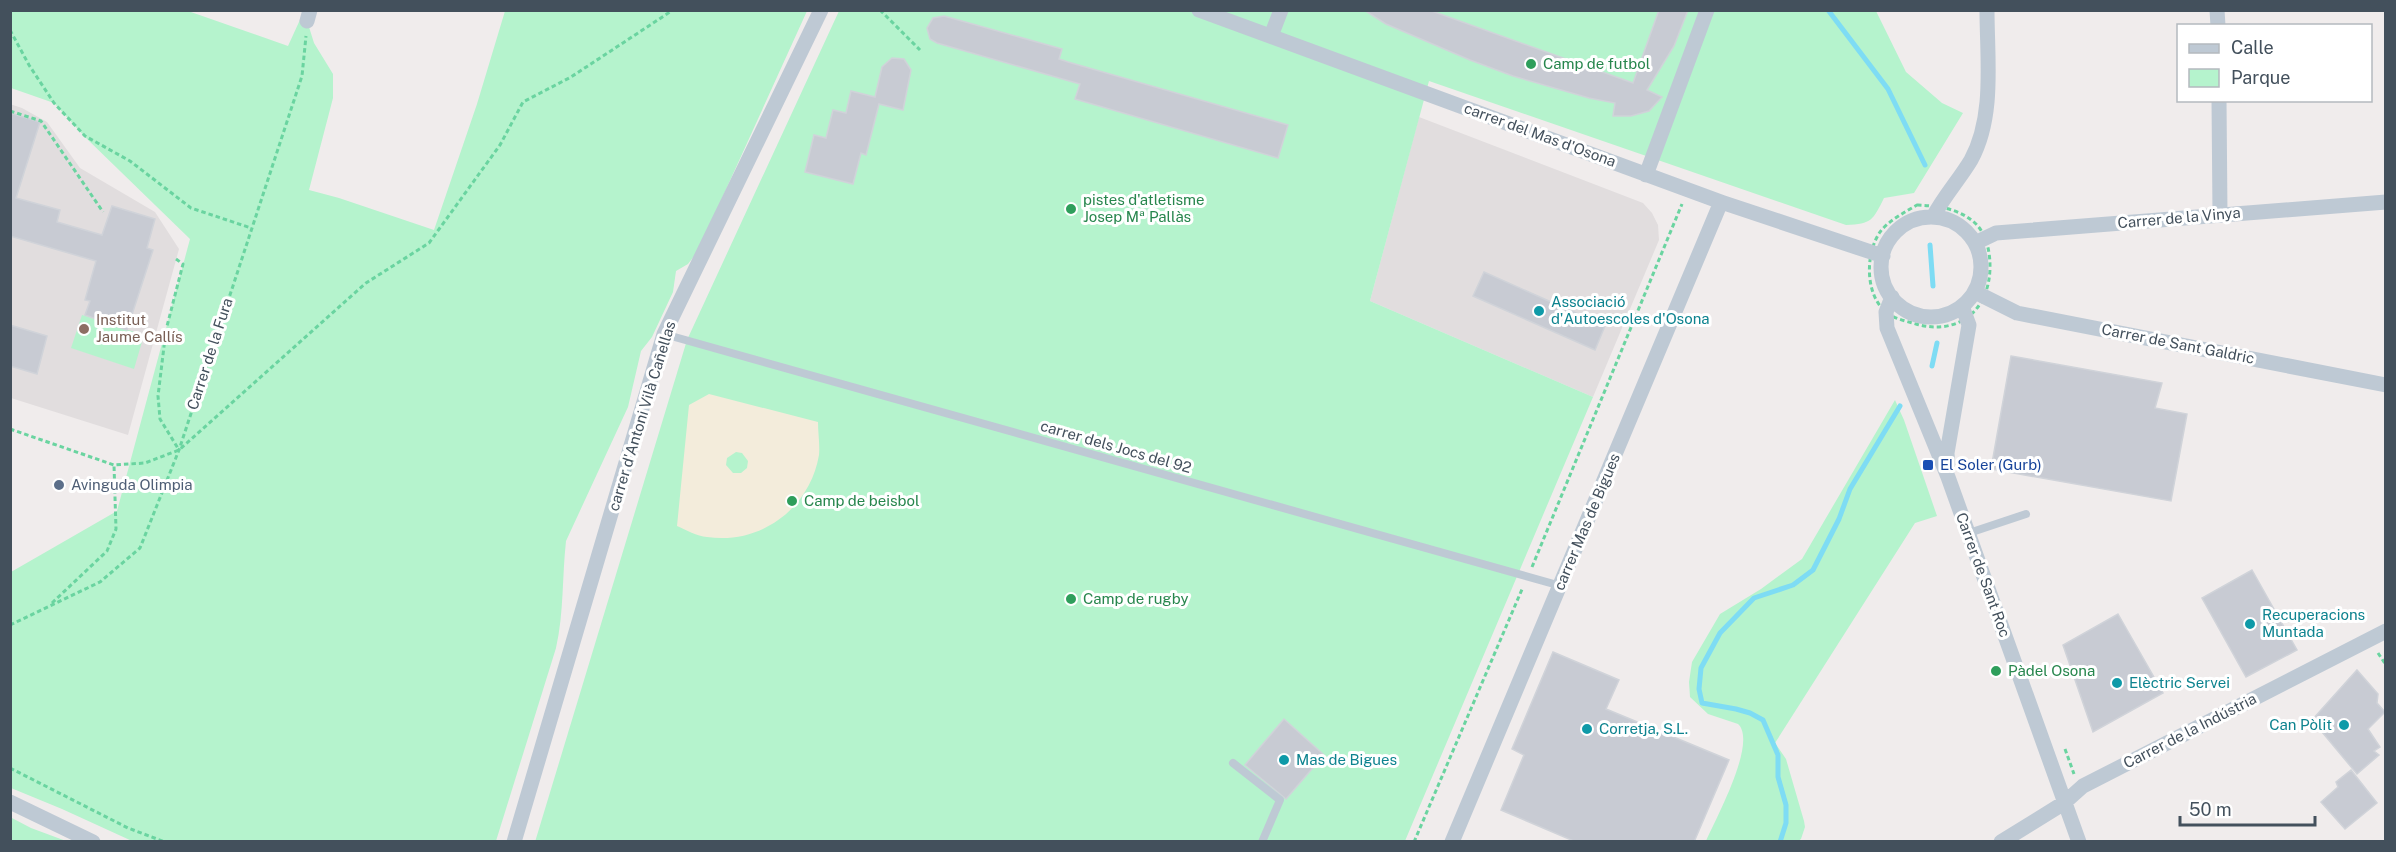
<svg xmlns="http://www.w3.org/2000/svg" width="2396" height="852" viewBox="0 0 2396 852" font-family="'Public Sans',sans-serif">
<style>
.education{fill:#e1ddde}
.green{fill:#b5f3cd}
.sand{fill:#f3ecdb;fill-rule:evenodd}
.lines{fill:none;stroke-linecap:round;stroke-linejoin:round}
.stream{stroke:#7edcf4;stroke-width:5}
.building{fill:#c8cbd3;stroke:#d0d3d9;stroke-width:1.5}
.path{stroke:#6ad4a0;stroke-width:3;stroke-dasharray:4.5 3;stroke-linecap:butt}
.service{stroke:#bec9d4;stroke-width:8}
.minor{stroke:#bec9d4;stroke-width:15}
.leisure-dot{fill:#2e9e5b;stroke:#fff;stroke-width:2}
.culture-dot{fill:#0f9aa8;stroke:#fff;stroke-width:2}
.education-dot{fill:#8d6e63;stroke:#fff;stroke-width:2}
.transit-dot{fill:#1a4fb4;stroke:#fff;stroke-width:2}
.service-dot{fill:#5c6f8a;stroke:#fff;stroke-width:2}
.labels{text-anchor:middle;stroke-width:6;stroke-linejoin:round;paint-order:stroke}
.leisure-label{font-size:15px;fill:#27864d;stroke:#fff;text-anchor:start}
.street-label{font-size:15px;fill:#43505c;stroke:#fff}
.culture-label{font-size:15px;fill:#0d838f;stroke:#fff;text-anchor:start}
.education-label{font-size:15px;fill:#785e54;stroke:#fff;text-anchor:start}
.transit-label{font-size:15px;fill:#164399;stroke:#fff;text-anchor:start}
.service-label{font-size:15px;fill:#4e5e75;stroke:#fff;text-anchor:start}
</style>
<rect width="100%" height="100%" fill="#f0ecec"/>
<!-- education -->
<path class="education" d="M10,104L22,108L47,122L80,168L155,212L179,249L128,435L11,398Z
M1419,117L1643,203L1652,213L1658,225L1659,240L1593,397L1370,301Z"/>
<!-- green -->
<path class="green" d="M11,11H188L288,46L304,11L314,43L333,74V98L309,190L339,198L434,230L477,104L505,11H807L698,251L688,264L676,271L673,292L652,337L641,351L628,407L566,541C562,577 564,612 556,648L496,841H132L62,809L11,788V572L117,511L190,239L85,137L54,103L11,88Z
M839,11H1876L1906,72L1942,103L1963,113L1914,193L1884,198C1873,220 1872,224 1846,225L1429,81L1370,301L1593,397L1405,841L535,842L687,340Z
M82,315L144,335L134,369L71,348Z
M1895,400L1904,420L1937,516L1915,523L1775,743L1786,759L1804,821L1805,827L1801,839L1797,842L1706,841C1715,820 1758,742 1738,724L1708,714L1690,697L1689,682L1692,662L1720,614L1761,589L1802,559Z
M10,817L31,828L66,841H11Z"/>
<!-- sand -->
<path class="sand" d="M709,394L818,422C818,433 820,445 819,455C810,508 761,545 707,537C697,536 686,530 677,526L689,405ZM736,452L742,453L748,461L747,468L741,473H733L726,465L727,458Z"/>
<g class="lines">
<!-- stream -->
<path class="stream" d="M1828,10L1888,89L1925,165
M1930,245L1933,286
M1932,366L1937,343
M1780,842L1786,823V805L1778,777V755L1763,720L1750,713L1736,709L1702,703L1699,689L1701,668L1720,633L1754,598L1793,585L1813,570L1839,519L1850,489L1900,406"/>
</g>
<!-- building -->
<path class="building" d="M1364,10H1429L1633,83L1659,10H1688L1674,46L1647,90L1662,97L1649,111L1631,116H1613L1615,103L1589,98L1513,76L1470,60L1386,24Z
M944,16L1062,49L1059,59L1068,62L1288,125L1278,158L1075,99L1080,84L937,43L930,39L927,28L933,18Z
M892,58L904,59L911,70L903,110L879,104L866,155L861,153L853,184L805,172L814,135L826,138L833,110L846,113L851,91L875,97L882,67Z
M10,113L40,122L16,198L60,210L57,222L102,235L112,206L155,219L147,248L153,250L127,330L85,315L90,301L85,300L96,261L10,236Z
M1484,272L1605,326L1595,350L1473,296Z
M10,325L47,336L37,374L10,366Z
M2011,356L2162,383L2155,408L2187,414L2171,501L1991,469Z
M2252,570L2297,650L2246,677L2202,598Z
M2118,614L2163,693L2093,732L2063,645Z
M1553,652L1619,680L1606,709L1729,760L1694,842H1576L1501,810L1524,755L1512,749Z
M2357,670L2378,694L2377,703L2385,712L2368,729L2380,747L2374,751L2379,755L2357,774L2312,720Z
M1284,719L1324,755L1286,799L1245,765Z
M2351,770L2377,803L2345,829L2321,802L2338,787L2336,782Z"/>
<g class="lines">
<!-- path -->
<path class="path" d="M880,10L920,50
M10,30L29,65L54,103L85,136L130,161L191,208L251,228
M10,111L41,121L103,212
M1917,205C1938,206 1959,208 1976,224C1986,234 1990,251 1990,266C1990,310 1959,336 1916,324C1906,321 1894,319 1886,312C1865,295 1865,254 1880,232C1888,221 1905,212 1917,205Z
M176,259L183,264L166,330L158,396L160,419L179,450
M10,429L114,465L145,463L179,450L366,283L429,243L500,145L523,102L571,77L673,10
M1532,567L1682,204
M52,603L107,551L116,529L114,465
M10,625L100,582L140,548L179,450L302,76L306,36
M2378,653L2386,665
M2065,749L2074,774
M10,768L128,828L165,842
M1414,842L1523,587"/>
<!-- service -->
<path class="service" d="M664,334L1561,586
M1969,533L2026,514
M1233,763L1280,800L1262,842"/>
<!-- minor -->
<path class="minor" d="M1199,10L1721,202L1883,256
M2217,10L2218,26
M307,21L310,10
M1271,36L1281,10
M2219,100L2220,214
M1646,175L1707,10
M1933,217C1944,196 1959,180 1971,160C1995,116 1987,59 1987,10
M1881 267a50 50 0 1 1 100 0a50 50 0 1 1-100 0Z
M1975,243L1996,233L2386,202
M1975,292L2017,313L2386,385
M1892,297L1886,312L1887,328L1948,477L2079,842
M1948,468L1947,453L1969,325L1962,306
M10,802L93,842
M514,842L664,334L821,10
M1452,842L1721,202
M2001,842L2064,803L2083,786L2386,631"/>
</g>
<!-- markers -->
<g class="leisure-dot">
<circle cx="1531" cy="64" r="6"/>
<circle cx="1071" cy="209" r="6"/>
<circle cx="792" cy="501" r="6"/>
<circle cx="1071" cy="599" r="6"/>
<circle cx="1996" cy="671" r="6"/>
</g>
<g class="culture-dot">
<circle cx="1539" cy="311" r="6"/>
<circle cx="2250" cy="624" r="6"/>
<circle cx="2117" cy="683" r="6"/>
<circle cx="2344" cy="725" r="6"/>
<circle cx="1587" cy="729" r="6"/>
<circle cx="1284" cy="760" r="6"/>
</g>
<circle class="education-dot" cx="84" cy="329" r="6"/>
<rect class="transit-dot" x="1922" y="459" width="12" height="12" rx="3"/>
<circle class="service-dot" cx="59" cy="485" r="6"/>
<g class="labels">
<!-- leisure labels -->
<g class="leisure-label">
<text x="1543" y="69">Camp de futbol</text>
<text x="1083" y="205">pistes d'atletisme<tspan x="1083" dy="17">Josep Mª Pallàs</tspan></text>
<text x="804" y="506">Camp de beisbol</text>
<text x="1083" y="604">Camp de rugby</text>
<text x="2008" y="676">Pàdel Osona</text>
</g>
<!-- street labels -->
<g class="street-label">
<text transform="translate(1540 135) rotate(20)" y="5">carrer del Mas d'Osona</text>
<text transform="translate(2179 218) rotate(-5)" y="5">Carrer de la Vinya</text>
<text transform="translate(2178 344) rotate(11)" y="5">Carrer de Sant Galdric</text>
<text transform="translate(210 354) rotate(-72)" y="5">Carrer de la Fura</text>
<text transform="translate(642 416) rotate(-73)" y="5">carrer d'Antoni Vilà Cañellas</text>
<text transform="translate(1116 447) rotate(16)" y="5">carrer dels Jocs del 92</text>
<text transform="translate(1587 522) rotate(-67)" y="5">carrer Mas de Bigues</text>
<text transform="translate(1983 575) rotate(70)" y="5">Carrer de Sant Roc</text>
<text transform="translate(2190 731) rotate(-27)" y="5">Carrer de la Indústria</text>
</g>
<!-- culture labels -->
<g class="culture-label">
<text x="1551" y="307">Associació<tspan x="1551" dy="17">d'Autoescoles d'Osona</tspan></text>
<text x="2262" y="620">Recuperacions<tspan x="2262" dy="17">Muntada</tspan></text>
<text x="2129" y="688">Elèctric Servei</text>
<text x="2332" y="730" text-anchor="end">Can Pòlit</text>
<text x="1599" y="734">Corretja, S.L.</text>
<text x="1296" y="765">Mas de Bigues</text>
</g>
<!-- education labels -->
<g class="education-label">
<text x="96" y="325">Institut<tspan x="96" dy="17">Jaume Callís</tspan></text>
</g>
<!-- transit labels -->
<g class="transit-label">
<text x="1940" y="470">El Soler (Gurb)</text>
</g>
<!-- service labels -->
<g class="service-label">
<text x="71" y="490">Avinguda Olimpia</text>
</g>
</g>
<!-- border -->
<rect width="2396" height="852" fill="none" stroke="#43505c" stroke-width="24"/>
<!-- legend -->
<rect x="2177" y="24" width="195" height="78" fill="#ffffff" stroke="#b4b9be" stroke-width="1.5"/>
<rect x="2189" y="44" width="30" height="9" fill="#bec9d4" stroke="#b4b9be" stroke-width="1.5"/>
<text x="2231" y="54" font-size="18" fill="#43505c">Calle</text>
<rect x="2189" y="69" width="30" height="18" fill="#b5f3cd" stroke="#b4b9be" stroke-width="1.5"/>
<text x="2231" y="84" font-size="18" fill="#43505c">Parque</text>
<!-- scale -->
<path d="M2180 816v9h135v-9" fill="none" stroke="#43505c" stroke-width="3"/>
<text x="2189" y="816" font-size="18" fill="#43505c" stroke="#ffffff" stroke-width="4.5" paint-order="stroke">50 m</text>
</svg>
